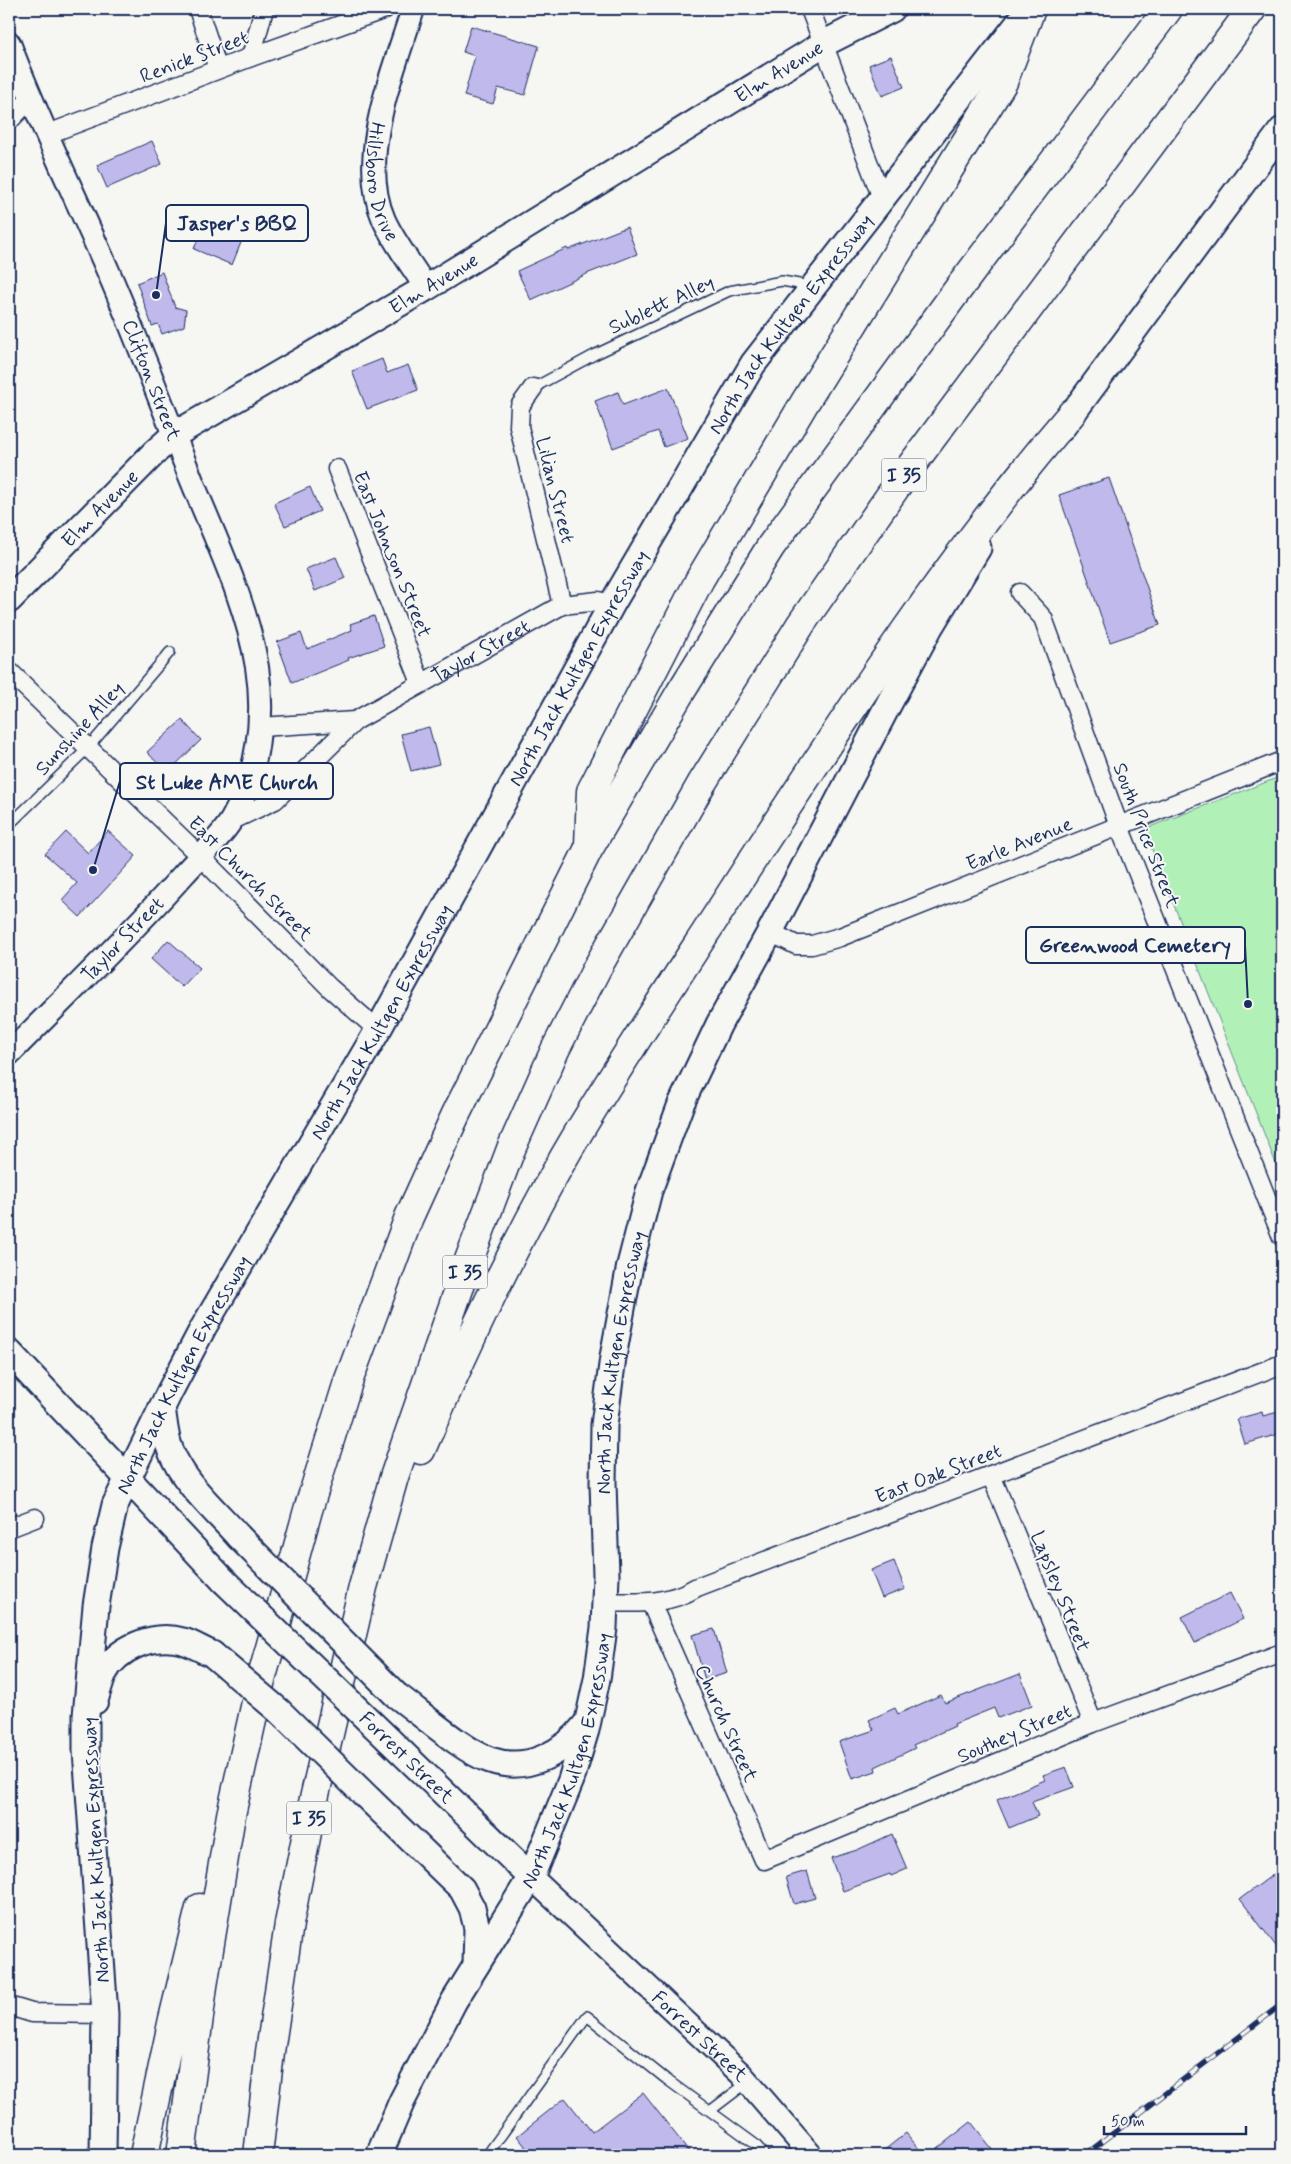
<svg xmlns="http://www.w3.org/2000/svg" width="1291" height="2164" viewBox="0 0 1291 2164" font-family="Mynerve,sans-serif">
<style>
.green{fill:#b1f1b8;stroke:#66908b}
.building{fill:#c0baec;stroke:#1b2f5e}
.lines{fill:none;stroke-linecap:round;stroke-linejoin:round}
.service-casing{stroke:#1b2f5e;stroke-width:12}
.minor-casing{stroke:#1b2f5e;stroke-width:21}
.tertiary-casing{stroke:#1b2f5e;stroke-width:26}
.secondary-casing{stroke:#1b2f5e;stroke-width:29}
.motorway-casing{stroke:#1b2f5e;stroke-width:31}
.service{stroke:#f6f6f2;stroke-width:9}
.minor{stroke:#f6f6f2;stroke-width:18}
.tertiary{stroke:#f6f6f2;stroke-width:22}
.secondary{stroke:#f6f6f2;stroke-width:25}
.motorway{stroke:#f6f6f2;stroke-width:28}
.rail-casing{stroke:#1b2f5e;stroke-width:5.5}
.rail{stroke:#f6f6f2;stroke-width:4;stroke-dasharray:11;stroke-linecap:butt}
.secondary-bridge-casing{stroke:#1b2f5e;stroke-width:29;stroke-linecap:butt}
.secondary-bridge{stroke:#f6f6f2;stroke-width:25}
.labels{text-anchor:middle;stroke-width:4;stroke-linejoin:round;paint-order:stroke}
.shield{fill:#f6f6f2;stroke:#5d6b8a;stroke-width:1}
.shield-label{font-size:19px;font-weight:bold;fill:#1b2f5e}
.street-label{font-size:20px;fill:#1b2f5e;stroke:#f6f6f2}
.leader{fill:none;stroke:#1b2f5e;stroke-width:2}
.callout-dot{fill:#1b2f5e;stroke:#f6f6f2;stroke-width:2}
.callout{fill:#f6f6f2;stroke:#1b2f5e;stroke-width:2}
.callout-label{font-size:21px;text-anchor:middle;font-weight:bold;fill:#1b2f5e}
</style>
<rect width="100%" height="100%" fill="#f6f6f2"/>
<filter id="ink" filterUnits="userSpaceOnUse"><feTurbulence type="fractalNoise" baseFrequency=".02" numOctaves="2"/><feDisplacementMap in="SourceGraphic" scale="10" xChannelSelector="R" yChannelSelector="G"/><feConvolveMatrix kernelMatrix="1 2 1 2 8 2 1 2 1" color-interpolation-filters="sRGB"/></filter>
<g filter="url(#ink)">
<!-- green -->
<path class="green" d="M1282,776V1179L1144,829Z"/>
<!-- building -->
<path class="building" d="M471,26L539,46L525,95L498,88L493,104L464,96L475,56L463,52Z
M891,56L904,87L882,96L869,65Z
M152,141L162,164L107,188L97,165Z
M204,224L242,240L232,265L194,249Z
M627,227L637,254L589,273L531,300L517,271L567,248L568,250Z
M162,272L175,307L186,310L184,326L162,334L158,324L152,326L137,283Z
M382,359L387,373L408,365L418,390L367,409L352,371Z
M668,388L688,438L664,447L658,431L613,448L595,401L618,392L623,405Z
M1109,478L1160,625L1110,642L1059,495Z
M310,487L320,511L285,526L274,503Z
M336,557L345,578L315,591L306,569Z
M374,616L384,646L348,658L349,660L292,683L277,642L301,633L307,649L352,630L350,624Z
M182,720L201,740L167,773L147,752Z
M429,727L439,764L411,771L401,734Z
M108,831L136,856L80,917L62,900L77,883L45,854L66,832L88,853Z
M168,940L200,968L182,987L151,959Z
M1282,1411V1433L1245,1444L1237,1419L1262,1412L1263,1416Z
M894,1561L905,1589L882,1598L871,1570Z
M1230,1593L1243,1619L1195,1643L1182,1617Z
M714,1629L727,1673L705,1680L692,1635Z
M1020,1674L1032,1705L998,1718L994,1708L954,1724L955,1726L913,1745L915,1748L875,1767L876,1771L852,1779L839,1742L874,1730L869,1720L895,1708L898,1714L941,1695L945,1703Z
M1066,1767L1074,1787L1032,1802L1038,1816L1009,1828L997,1800L1045,1780L1043,1775Z
M892,1834L907,1869L891,1876L890,1874L843,1891L831,1858L857,1850Z
M1282,1868V1954L1240,1899Z
M807,1871L815,1898L794,1904L786,1877Z
M643,2093L692,2155H532L517,2136L565,2098L592,2132Z
M971,2122L997,2155H929Z
M906,2133L924,2155H878Z"/>
<g class="lines">
<defs>
<path id="service" d="M533,388L594,355L729,291L782,281L810,286
M9,825L88,748L170,652
M710,2111L748,2082
M487,2155L587,2016L666,2079L755,2144L765,2155"/>
<g id="minor">
<path d="M198,9L218,69"/>
<path d="M810,9L882,198"/>
<path d="M251,57L264,9"/>
<path d="M9,121L30,99"/>
<path d="M48,134L251,57L385,9"/>
<path d="M533,388L520,406L519,427L562,605"/>
<path d="M337,469L421,683"/>
<path d="M1020,593L1043,618L1119,826L1282,1237"/>
<path d="M9,671L200,856L330,988L378,1030"/>
<path id="s1" d="M260,727L355,721L562,605L598,601L612,604"/>
<path d="M231,821L275,800L355,721"/>
<path d="M770,932L796,945H812L840,937L1282,761"/>
<path d="M991,1475L1093,1723"/>
<path d="M9,1528L35,1518"/>
<path d="M606,1602C639,1603 668,1605 697,1587L1282,1364"/>
<path d="M651,1603L764,1860L1093,1723L1282,1653"/>
<path d="M9,2006L32,2013L105,2014"/>
</g>
<g id="tertiary">
<path id="s2" d="M413,9C394,71 356,156 384,220C395,244 412,265 426,288"/>
<path id="s3" d="M9,43C38,121 75,195 108,271C138,340 164,411 192,481C216,540 247,604 257,667C265,717 258,775 232,819C222,837 197,859 183,875C127,938 67,995 9,1054"/>
<path id="s4" d="M531,1877L741,2074L811,2155"/>
</g>
<g id="secondary">
<path d="M1061,429L1282,130"/>
<path id="s5" d="M9,600L155,452L174,435L426,288L823,44L892,9"/>
<path d="M9,1352L224,1581"/>
<path d="M162,1407C164,1420 165,1436 170,1449C183,1483 215,1510 239,1537"/>
<path d="M396,1695C421,1713 463,1751 490,1760C527,1773 564,1753 586,1724"/>
<path d="M95,1701C97,1693 100,1683 103,1675C117,1647 154,1633 183,1641C193,1644 202,1650 212,1654"/>
<path d="M388,1739L531,1877"/>
<path d="M370,1800L462,1889L472,1908L477,1928L476,1965"/>
<path id="s6" d="M103,2155L105,2014L86,1750V1716L96,1606L105,1548L115,1505L169,1393L203,1328L378,1030L612,604L753,364L1025,15"/>
<path id="s7" d="M379,2155L402,2101L454,2001L531,1877L571,1780L586,1730L597,1679L604,1628L606,1575L603,1483L604,1425L613,1357L630,1265L649,1191L681,1104L719,1024L770,932L886,709L930,627L978,548"/>
</g>
<path id="motorway" d="M589,846L591,791L700,579L805,402L1003,82L1031,9
M421,1450C468,1341 519,1232 580,1130C633,1042 691,956 746,870C848,713 950,555 1072,413
M144,2155L173,2019L200,1908
M181,2155L203,1986L231,1815L260,1684L308,1510L348,1382L409,1217L456,1114L588,850L680,693L771,546L956,292L1168,9
M258,2155L270,2052L289,1924L311,1812L363,1587L394,1477L469,1260L511,1149L555,1050L597,968L702,783L801,624L905,474L1252,9"/>
</defs>
<!-- service casing -->
<use href="#service" class="service-casing"/>
<!-- minor casing -->
<use href="#minor" class="minor-casing"/>
<!-- tertiary casing -->
<use href="#tertiary" class="tertiary-casing"/>
<!-- secondary casing -->
<use href="#secondary" class="secondary-casing"/>
<!-- motorway casing -->
<use href="#motorway" class="motorway-casing"/>
<!-- service -->
<use href="#service" class="service"/>
<!-- minor -->
<use href="#minor" class="minor"/>
<!-- tertiary -->
<use href="#tertiary" class="tertiary"/>
<!-- secondary -->
<use href="#secondary" class="secondary"/>
<!-- motorway -->
<use href="#motorway" class="motorway"/>
<defs>
<path id="rail" d="M1085,2155L1282,2004"/>
</defs>
<!-- rail casing -->
<use href="#rail" class="rail-casing"/>
<!-- rail -->
<use href="#rail" class="rail"/>
<defs>
<path id="secondary-bridge" d="M239,1537L396,1695
M224,1581L388,1739
M212,1654L279,1711L370,1800"/>
</defs>
<!-- secondary-bridge casing -->
<use href="#secondary-bridge" class="secondary-bridge-casing"/>
<!-- secondary-bridge -->
<use href="#secondary-bridge" class="secondary-bridge"/>
</g>
</g>
<g class="labels">
<!-- shield labels -->
<g class="shield">
<rect x="881.5" y="458.5" width="45" height="33" rx="4"/>
<rect x="442.5" y="1255.5" width="45" height="33" rx="4"/>
<rect x="286.5" y="1801.5" width="45" height="33" rx="4"/>
</g>
<g class="shield-label">
<text x="904" y="482">I 35</text>
<text x="465" y="1279">I 35</text>
<text x="309" y="1825">I 35</text>
</g>
<!-- street labels -->
<g class="street-label">
<text transform="translate(194 56) rotate(-21)" y="7">Renick Street</text>
<text dy="7" stroke="none"><textPath href="#s5" startOffset="939">Elm Avenue</textPath></text>
<text dy="7" stroke="none"><textPath href="#s2" startOffset="179">Hillsboro Drive</textPath></text>
<text dy="7" stroke="none"><textPath href="#s5" startOffset="534">Elm Avenue</textPath></text>
<text transform="translate(661 304) rotate(-25)" y="7">Sublett Alley</text>
<text dy="7" stroke="none"><textPath href="#s6" startOffset="2015">North Jack Kultgen Expressway</textPath></text>
<text dy="7" stroke="none"><textPath href="#s3" startOffset="366">Clifton Street</textPath></text>
<text transform="translate(556 490) rotate(76)" y="7">Lilian Street</text>
<text dy="7" stroke="none"><textPath href="#s5" startOffset="129">Elm Avenue</textPath></text>
<text transform="translate(393 554) rotate(68)" y="7">East Johnson Street</text>
<text dy="7" stroke="none"><textPath href="#s1" startOffset="239">Taylor Street</textPath></text>
<text dy="7" stroke="none"><textPath href="#s6" startOffset="1610">North Jack Kultgen Expressway</textPath></text>
<text transform="translate(79 728) rotate(-47)" y="7">Sunshine Alley</text>
<text transform="translate(1147 835) rotate(69)" y="7">South Price Street</text>
<text transform="translate(1019 843) rotate(-22)" y="7">Earle Avenue</text>
<text transform="translate(251 878) rotate(45)" y="7">East Church Street</text>
<text transform="translate(122 939) rotate(-46)" y="7">Taylor Street</text>
<text dy="7" stroke="none"><textPath href="#s6" startOffset="1205">North Jack Kultgen Expressway</textPath></text>
<text dy="7" stroke="none"><textPath href="#s7" startOffset="845">North Jack Kultgen Expressway</textPath></text>
<text dy="7" stroke="none"><textPath href="#s6" startOffset="800">North Jack Kultgen Expressway</textPath></text>
<text transform="translate(938 1473) rotate(-21)" y="7">East Oak Street</text>
<text transform="translate(1061 1591) rotate(68)" y="7">Lapsley Street</text>
<text transform="translate(727 1723) rotate(66)" y="7">Church Street</text>
<text transform="translate(1014 1733) rotate(-23)" y="7">Southey Street</text>
<text transform="translate(407 1757) rotate(44)" y="7">Forrest Street</text>
<text dy="7" stroke="none"><textPath href="#s7" startOffset="440">North Jack Kultgen Expressway</textPath></text>
<text transform="translate(95 1850) rotate(-93)" y="7">North Jack Kultgen Expressway</text>
<text dy="7" stroke="none"><textPath href="#s4" startOffset="232">Forrest Street</textPath></text>
</g>
</g>
<!-- callouts -->
<path class="leader" d="M156 295L166 223M93 870L120 781M1248 1004L1245 945"/>
<g class="callout-dot">
<circle cx="156" cy="295" r="5"/>
<circle cx="93" cy="870" r="5"/>
<circle cx="1248" cy="1004" r="5"/>
</g>
<g class="callout">
<rect x="166" y="205" width="142" height="36" rx="5"/>
<rect x="120" y="763" width="213" height="36" rx="5"/>
<rect x="1026" y="927" width="219" height="36" rx="5"/>
</g>
<g class="callout-label">
<text x="237" y="230">Jasper's BBQ</text>
<text x="227" y="789">St Luke AME Church</text>
<text x="1135" y="952">Greenwood Cemetery</text>
</g>
<!-- margin -->
<rect width="1291" height="2164" fill="none" stroke="#f6f6f2" stroke-width="30"/>
<rect x="15" y="15" width="1261" height="2134" fill="none" stroke="#1b2f5e" stroke-width="2" filter="url(#ink)"/>
<!-- scale -->
<path d="M1104 2126v8h142v-8" fill="none" stroke="#1b2f5e" stroke-width="2.5"/>
<text x="1111" y="2126" font-size="15" fill="#1b2f5e" stroke="#f6f6f2" stroke-width="4" paint-order="stroke">50 m</text>
</svg>
